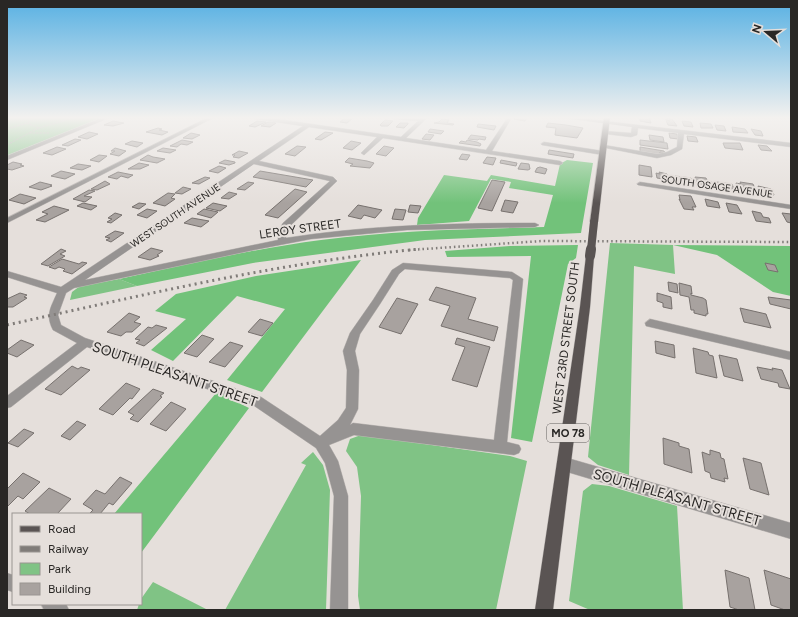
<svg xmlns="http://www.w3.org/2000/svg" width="798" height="617" viewBox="0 0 798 617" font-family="Figtree,sans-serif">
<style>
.green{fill:#80c385}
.forest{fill:#72c27a}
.building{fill:#a8a29f;stroke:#77716e}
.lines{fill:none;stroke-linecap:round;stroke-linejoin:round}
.minor-casing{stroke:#bfbab7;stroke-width:1}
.major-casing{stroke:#bfbab7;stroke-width:1}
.path{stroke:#a6a19e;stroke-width:1;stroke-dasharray:2.5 1;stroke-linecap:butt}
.minor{fill:#969392;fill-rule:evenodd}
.major{fill:#5a5453;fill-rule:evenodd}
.rail-far1{stroke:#807c79;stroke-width:2.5;stroke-dasharray:1.5 3;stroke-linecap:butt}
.rail{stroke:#807c79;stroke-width:3;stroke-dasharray:2 4;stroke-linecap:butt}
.major-bridge-far1-casing{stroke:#bfbab7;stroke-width:8;stroke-linecap:butt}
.major-bridge-casing{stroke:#bfbab7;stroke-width:10;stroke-linecap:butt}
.major-bridge-far1{stroke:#5a5453;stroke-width:8}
.major-bridge{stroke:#5a5453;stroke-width:10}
.labels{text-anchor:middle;stroke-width:4;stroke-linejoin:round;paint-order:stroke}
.far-street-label{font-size:10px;fill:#292725;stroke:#e5dfdb}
.shield{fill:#e5dfdb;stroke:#615e5c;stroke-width:1}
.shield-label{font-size:11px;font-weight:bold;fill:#292725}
.street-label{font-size:12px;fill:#292725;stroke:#e5dfdb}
.near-street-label{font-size:14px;fill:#292725;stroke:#e5dfdb}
</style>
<rect width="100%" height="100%" fill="#e5dfdb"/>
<!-- green -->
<path class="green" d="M7,117H108L7,158Z
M610,243L673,245L675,274L634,266L629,475L598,465L588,457Z
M119,279L137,286L70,300L72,292L80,286Z
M361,435L510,456L527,461L496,610H360L358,596L361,496L357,467L346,451L350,439Z
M313,452L323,465L330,490L326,610H225L306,465L301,463Z
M592,484L609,486L677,506L683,610H590L569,601L583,491Z
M153,582L208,610H137L139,604H141V599Z"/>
<!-- forest -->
<path class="forest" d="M567,160L593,163L581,233L425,240L253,263L137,286L119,279C186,264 253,249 321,240C395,230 470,229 544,227L553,195L509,188L511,182L491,179L469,221L417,225L418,218L444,175L487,181L491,175L555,186L560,164Z
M578,245L576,258L568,264L532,442L511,438L531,256L447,257L445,251L510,246Z
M673,245L791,246V296L773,292L717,255Z
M361,260L262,392L227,380L285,309L237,296L173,361L151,350L186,319L155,311L176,294L256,276Z
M217,392L249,408L141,553V514H114Z"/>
<!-- building -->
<path class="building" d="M346,117H354L347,123L340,122Z
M516,117H527L525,121L514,119Z
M640,117H649L651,123L640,121Z
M666,118L672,119L677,126L668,125L666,120L670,121L666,120Z
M442,119L449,120L447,123L454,124L453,125L434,123L439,122Z
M385,120L393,121L388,126H381L380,125Z
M113,121L124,123L113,126L104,125Z
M257,121L266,122L255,127L249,126Z
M682,121L691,122L693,127L684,126Z
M268,122H273L276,123L270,127L261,126Z
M400,123H408V124L404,128L396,127Z
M548,123L566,125L583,128L577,138L555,135L556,128L546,127Z
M700,123L711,124L713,128H701Z
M478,124L496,126L494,130L477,127Z
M715,125L724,126L726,131L717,130Z
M732,127L745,129L748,133L733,132Z
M158,128L162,129L159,130L168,132L162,135L146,132Z
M430,129L444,131L441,134L428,132Z
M751,129L761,131L763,136L755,135Z
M89,132L98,134L87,139L78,137Z
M325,132L333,133L321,140L315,139Z
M191,133L200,135L192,139L183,138Z
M669,133L677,134L678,139L670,138Z
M426,134L434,135L430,140L422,139Z
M471,135L486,137L485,140L479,139L478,140L468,139Z
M649,135L663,137L664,142L650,140Z
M687,136L696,137L698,142L688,141Z
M75,139L81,140L68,146L62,145Z
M182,140L193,142L187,145L181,144L177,147L170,146Z
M467,140L477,142L481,144L480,146L459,143L461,141L466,142Z
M640,140L667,143L668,149L640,145Z
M132,141L143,143L137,147L125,144Z
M351,141L361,143L352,150L343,148Z
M723,143H740L743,150L725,148Z
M758,145L767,146L772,151L761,150Z
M297,146L306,147L295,156L285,154Z
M384,146L394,148L386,156L376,154Z
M57,147L66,149L52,155L43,153Z
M640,147L664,151L665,153L660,152V155L640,152Z
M115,148L126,151L119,156L110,154L115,151H111Z
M163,148L176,150L170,153L157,151Z
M549,150L574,154L573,158L548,154Z
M239,151L248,153L239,158L233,157L235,155H232Z
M462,154L470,155L467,160L459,159Z
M99,155L107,156L99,162L90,160Z
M148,155L153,157L165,159L157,163L140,160Z
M487,157L496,158L493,165L483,163Z
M349,158L367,161L374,163L370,168L350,166L353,164L345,162Z
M225,160L235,162V163L229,165L219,163Z
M501,160L517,163L516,166L500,163Z
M13,162L22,164L20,165L24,166L12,170L7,169V165Z
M139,163L149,165L140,169H128Z
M521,163L529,164L530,169L528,170L518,169Z
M78,164L91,166L82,170L70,168Z
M639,165L651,167L652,177L639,175Z
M219,166L226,168L218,173L209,171Z
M540,167L547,169L545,174L535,172L537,168Z
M61,171L75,174L65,179L51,176Z
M260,171L313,180L306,187L253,177Z
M118,172L133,175L128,178L121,176L117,179L108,177Z
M659,172L667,174L669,180L657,178L656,173L660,174Z
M675,176L691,178L692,182L676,180Z
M205,177L210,178L199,184L192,183Z
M695,177L706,178L708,182H712L713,186L696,183Z
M492,180L505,182L492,211L478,208Z
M105,181L110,184L97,190L91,189Z
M40,182L52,185L50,186H52L41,190L29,187Z
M248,182L254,183L245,190L237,189Z
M716,182L732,184L734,189L717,187Z
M740,182L753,184L757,193L739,190L736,183L741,184Z
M758,186L771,189L774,195L761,193Z
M183,187L191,189L182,194L175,193Z
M295,189L307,192L278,218L265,215Z
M89,190L95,191L84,196L92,197L85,202L73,199Z
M229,192L237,194L229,199L221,198Z
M168,193L175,194L171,198L175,199L165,206L153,203Z
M20,194L36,198L24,204L9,200Z
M679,195L691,196L696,207H692L694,210L684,209L679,199L680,200Z
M705,199L718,202L720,208L707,206Z
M505,200L518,202L513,213L501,211Z
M83,203L97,206L91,210L77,206Z
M139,203L146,204L139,209L132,207Z
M213,203L227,206L220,211L206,208Z
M726,203L737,205L742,214L729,212Z
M358,205L382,210L375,218L364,215L361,219L348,216Z
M410,205L421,206L418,213L408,212Z
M54,206L69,210L45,222L36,220L48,214L42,212Z
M147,209L157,211L147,218L137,215Z
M204,209L218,212L211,218L197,214Z
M395,209L406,210L403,220L392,219Z
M752,211L761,213L763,217L769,218L771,223L756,221Z
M115,213L122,215L111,223L107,222L112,219L108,218Z
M782,213L791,214V223L787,222Z
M192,218L209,221L201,227L184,223Z
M115,231L124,233L111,242L106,240L110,238L105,237Z
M151,248L163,251L157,255L159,256L150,260L138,257Z
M61,249L66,251L60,254L65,256L48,266L41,264Z
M62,259L79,264L82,262L87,263L72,274L63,271L65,269L59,267L55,269L49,267Z
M765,263L775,265L778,272L768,270Z
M668,282L677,284L678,293L669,291Z
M679,283L691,286L692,294L691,293V295L703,298L706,300L708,314H706V316L694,313V310H691L689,297L680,295Z
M436,287L476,298L468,319L498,327L494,341L441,326L450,306L429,300Z
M20,293L27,295L24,297L27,298L13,307H7V299Z
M657,293L671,297L672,309L663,307V303L657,301Z
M768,297L791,300V309L770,304Z
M397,298L418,304L401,334L379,327Z
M740,308L766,314L771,328L744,322Z
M129,313L140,317L134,322L141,324L132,332H126L121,336L107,332Z
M260,319L273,323L262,336L248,332Z
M156,325L167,328L144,346L136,343L140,340L135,339L148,327L152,328Z
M202,335L214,339L197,357L184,353Z
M457,338L490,347L477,387L452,380L465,347L455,344Z
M21,340L34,345L17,357L7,353V350Z
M655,341L674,345L675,358L656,353Z
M230,342L243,346L225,367L209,362Z
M693,348L708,352L709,355L713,356L717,378L696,373Z
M719,355L737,359L743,381L724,376Z
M72,366L78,369L81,367L90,370L61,395L45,389Z
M757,367L773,370L772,368L782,370L790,389L779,387L778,383L761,379Z
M126,383L140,389L132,399L130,398L113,415L99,409Z
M153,389L164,393L160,396L162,397L138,422L130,419L134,415L128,412Z
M171,402L186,409L166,431L150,424Z
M77,421L86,425L70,440L61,436Z
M24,429L34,433L18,447L8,443Z
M663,438L679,443V446L689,449L692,473L664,464Z
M710,450L720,453L721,458L724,459L728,479L724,478L725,482L711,478L710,473L705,471L702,452L710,455Z
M743,458L761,463L769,495L750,489Z
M23,473L40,482L23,499L18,496L7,507V489Z
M120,477L132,483L113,505L109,503L100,514L90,513L93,510L83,504L96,490L105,494Z
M49,488L71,499L57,514H30L25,511Z
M725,570L749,578L755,610H739L730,607Z
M764,570L791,579V610H785L771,605Z"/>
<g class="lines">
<defs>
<path id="minor" d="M104,117H111L7,160V156Z
M209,117H215L7,223V218Z
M253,117H263L401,137L418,121L394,119L392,117L421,118L428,117L406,138L486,150L508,117H512L492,151L560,161L563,163L560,165L383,138L364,155L361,153L377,137L309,127L259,161L333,177L337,181L289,227L286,231V238C369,225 452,223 535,223L539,225L535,227L407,230L311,239L254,250L74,288L66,293L58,315L61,325L85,338L261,397L320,436L338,420L346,408L347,370L343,351L350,333L373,300L392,270L403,263L512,272L523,279L507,442L519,445L521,449L519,453L514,455L354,435L329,445L338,461L348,496V610H330L334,496L325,463L316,448L253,405L87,347L11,407L7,408V396L77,343L53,330C45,315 51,307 57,293L7,277V271L61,287L303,126L255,119ZM254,164L330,181L283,223L278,231V240L85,280ZM405,269L510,278L513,280L494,440L353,423L350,425L358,409L359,370L355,351L360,334L380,304L399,274Z
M557,117H570L791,143V147L684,134L682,149L671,155L657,158L601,147L604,145L657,154L667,152L677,147L678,133L638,128L637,135L631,137L606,134L604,133V131L631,133L632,127Z
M544,142L603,151L606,153L603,155L542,145L541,144Z
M640,182L791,205V209L638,185L637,184Z
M650,319L791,352V360L646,326L645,323Z
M564,457L791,523V539L564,471L559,469L557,464L559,459Z
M7,573L13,575V592L7,590Z
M41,604H66L69,610H44Z"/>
<path id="major" d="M604,117H610L598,222L594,224L590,222Z
M590,253L594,256L590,307L553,610H535L580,307L586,256Z"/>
</defs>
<!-- minor casing -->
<use href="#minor" class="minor-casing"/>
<!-- major casing -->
<use href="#major" class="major-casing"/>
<!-- path -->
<path class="path" d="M36,117L27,123L39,128L29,133H50
M39,128L76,117
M7,129L27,123
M7,145L29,133"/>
<!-- minor -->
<use href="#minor" class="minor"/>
<!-- major -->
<use href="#major" class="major"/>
<!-- rail-far1 -->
<path class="rail-far1" d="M409,250L542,241L791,242"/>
<!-- rail -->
<path class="rail" d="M7,325C144,295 280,262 420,249"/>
<defs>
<path id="major-bridge-far1" d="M591,250L594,222"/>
<path id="major-bridge" d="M590,256L591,249"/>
</defs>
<!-- major-bridge-far1 casing -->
<use href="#major-bridge-far1" class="major-bridge-far1-casing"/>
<!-- major-bridge casing -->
<use href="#major-bridge" class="major-bridge-casing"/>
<!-- major-bridge-far1 -->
<use href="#major-bridge-far1" class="major-bridge-far1"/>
<!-- major-bridge -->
<use href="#major-bridge" class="major-bridge"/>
</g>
<!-- sky -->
<linearGradient id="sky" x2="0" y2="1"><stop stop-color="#58b1e3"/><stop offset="0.58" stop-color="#f3f1ef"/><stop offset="1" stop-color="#f3f1ef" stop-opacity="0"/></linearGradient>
<rect width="798" height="203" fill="url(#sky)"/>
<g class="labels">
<!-- far-street labels -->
<g class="far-street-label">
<text transform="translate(717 186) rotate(8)" y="4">SOUTH OSAGE AVENUE</text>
<text transform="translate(175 215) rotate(-34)" y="4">WEST SOUTH AVENUE</text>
</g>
<!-- shield labels -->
<rect class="shield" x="547" y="424" width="42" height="18" rx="3"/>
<g class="shield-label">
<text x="568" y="437">MO 78</text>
</g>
<!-- street labels -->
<g class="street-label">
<text transform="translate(300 229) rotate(-8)" y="4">LEROY STREET</text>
<text transform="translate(566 338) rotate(-83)" y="4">WEST 23RD STREET SOUTH</text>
</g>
<!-- near-street labels -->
<g class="near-street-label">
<text transform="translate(175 374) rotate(19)" y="5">SOUTH PLEASANT STREET</text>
<text transform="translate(677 497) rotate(16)" y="5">SOUTH PLEASANT STREET</text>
</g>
</g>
<!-- border -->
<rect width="798" height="617" fill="none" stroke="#292725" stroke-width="16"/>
<!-- legend -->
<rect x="12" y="513" width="130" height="92" fill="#e5dfdb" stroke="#9a9592"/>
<rect x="20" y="526" width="20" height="6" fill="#5a5453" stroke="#9a9592"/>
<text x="48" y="533" font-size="12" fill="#292725">Road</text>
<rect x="20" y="546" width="20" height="6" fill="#807c79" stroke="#9a9592"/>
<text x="48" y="553" font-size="12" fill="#292725">Railway</text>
<rect x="20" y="563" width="20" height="12" fill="#80c385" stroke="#9a9592"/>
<text x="48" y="573" font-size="12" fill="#292725">Park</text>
<rect x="20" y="583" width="20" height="12" fill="#a8a29f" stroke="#9a9592"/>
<text x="48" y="593" font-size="12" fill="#292725">Building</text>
<!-- north arrow -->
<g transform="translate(766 32) rotate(289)" stroke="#e5dfdb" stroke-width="3" paint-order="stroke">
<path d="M0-3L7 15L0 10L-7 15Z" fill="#292725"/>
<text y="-6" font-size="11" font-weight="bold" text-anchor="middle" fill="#292725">N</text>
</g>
</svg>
